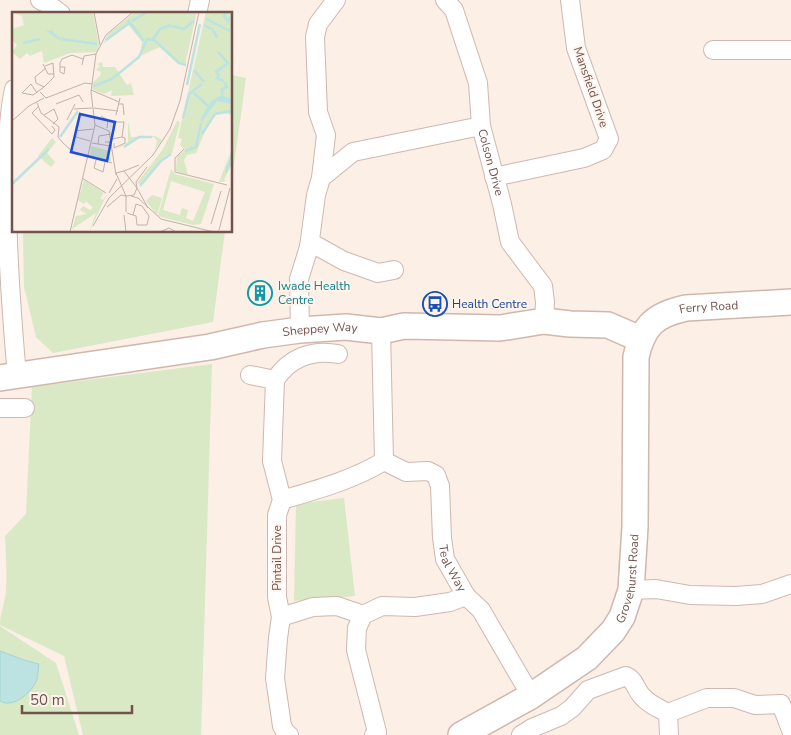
<svg xmlns="http://www.w3.org/2000/svg" width="791" height="735" viewBox="0 0 791 735" font-family="'Nunito Sans',sans-serif">
<style>
.green{fill:#d9e8c5}
.water{fill:#bce3e2;stroke:#a3d4d3}
.lines{fill:none;stroke-linecap:round;stroke-linejoin:round}
.street-casing{stroke:#ceb8b0;stroke-width:20}
.secondary-casing{stroke:#d0b7ad;stroke-width:28}
.street{stroke:#fff;stroke-width:18}
.secondary{stroke:#fff;stroke-width:25}
.labels{text-anchor:middle;stroke-width:4;stroke-linejoin:round;paint-order:stroke}
.street-label{font-size:12px;fill:#72534c;stroke:#fef4ec}
.culture-label{font-size:12px;fill:#0d838f;stroke:#fef4ec;text-anchor:start}
.transit-label{font-size:12px;fill:#164399;stroke:#fef4ec;text-anchor:start}
.inset-river{fill:none;stroke:#bce3e2;stroke-width:2.5}
.inset-road{fill:none;stroke:#c4b1a8;stroke-width:1}
.view{fill:#1d4ed8;fill-opacity:0.15;stroke:#1d4ed8;stroke-width:2.5}
.inset-edge{fill:none;stroke:#72534c;stroke-width:2.5}
</style>
<rect width="100%" height="100%" fill="#fbefe6"/>
<!-- green -->
<path class="green" d="M231,75L246,78L231,186Z
M23,231H225L213,322L53,353L36,337L24,287Z
M212,364L201,735H83L64,656L0,625C0,613 5,603 6,591C7,573 6,554 5,536L26,514L32,387Z
M344,498L355,596L294,601L296,504Z
M0,626L56,663L79,735H0V701L4,703L39,664L24,660L0,651Z"/>
<!-- water -->
<path class="water" d="M0,651L24,660L39,664C38,669 38,675 37,679C33,692 13,709 0,701Z"/>
<g class="lines">
<defs>
<g id="street">
<path d="M40,0L48,4L61,14"/>
<path id="s1" d="M445,0L454,10L478,83L481,126L502,204L510,242L543,286L545,302L544,321"/>
<path d="M197,14L200,0"/>
<path d="M713,50H791"/>
<path d="M14,89C8,117 8,145 7,173C6,241 11,309 17,376"/>
<path d="M494,177L584,158L603,150L609,139L576,48L570,0"/>
<path d="M321,178L353,152L481,126"/>
<path d="M309,247L317,246L344,261L378,273L394,270"/>
<path d="M300,330L299,279L309,247L316,195L321,178L326,135L318,112L315,37L318,24L336,0"/>
<path d="M381,331L384,461"/>
<path d="M250,375L275,380C289,358 312,349 338,354"/>
<path d="M275,380L272,461L282,500L277,515V597L281,617L278,638L275,678L282,726L286,733L289,735"/>
<path d="M0,408H25"/>
<path id="s2" d="M282,500C316,490 353,480 384,461L406,472L428,471L436,475L440,486L442,538L445,559L466,596L481,610L531,696"/>
<path d="M631,590L656,589L690,595L736,596L762,594L791,584"/>
<path d="M363,615L357,628L356,650L377,732L374,735"/>
<path d="M281,617L313,607L337,606L363,615L382,606L415,607L450,602L466,596"/>
<path d="M668,713L707,698H734L755,705L781,704L791,730"/>
<path d="M521,735L532,728L561,716L572,708L588,690L626,676C635,680 635,688 641,695C648,704 658,708 668,713L669,735"/>
</g>
<g id="secondary">
<path id="s3" d="M0,378L210,347L263,335L300,330L346,327L381,331L404,326L500,328L544,321L570,324L608,325L640,339"/>
<path id="s4" d="M461,735L531,696L587,658L613,631L622,617L631,590L635,527L636,357C643,326 654,315 686,308L791,302"/>
</g>
</defs>
<!-- street casing -->
<use href="#street" class="street-casing"/>
<!-- secondary casing -->
<use href="#secondary" class="secondary-casing"/>
<!-- street -->
<use href="#street" class="street"/>
<!-- secondary -->
<use href="#secondary" class="secondary"/>
</g>
<!-- icons -->
<defs>
<symbol id="building-ring" viewBox="-11 -11 22 22"><circle r="9.5" fill="#fef4ec" stroke="#0f9aa8" stroke-width="1.5"/><path d="M-4-6H4V6H1V3H-1V6H-4ZM-2.5-4.3h1.7v1.8h-1.7ZM.8-4.3h1.7v1.8H.8ZM-2.5-1h1.7V.8h-1.7ZM.8-1h1.7V.8H.8Z" fill="#0f9aa8"/></symbol>
<symbol id="bus-ring" viewBox="-11 -11 22 22"><circle r="9.5" fill="#fef4ec" stroke="#1a4fb4" stroke-width="1.5"/><path d="M-5-6H5V4H4V6H2V4H-2V6H-4V4H-5ZM-3.5-4V0h7V-4ZM-3.5 1.2v1.5H-2V1.2ZM2 1.2v1.5H3.5V1.2Z" fill="#1a4fb4"/></symbol>
</defs>
<g fill-rule="evenodd">
<use href="#building-ring" x="246" y="279" width="28" height="28"/>
<use href="#bus-ring" x="421" y="290" width="28" height="28"/>
</g>
<g class="labels">
<!-- street labels -->
<g class="street-label">
<text transform="translate(591 87) rotate(71)" y="4">Mansfield Drive</text>
<text dy="4" stroke="none"><textPath href="#s1" startOffset="171">Colson Drive</textPath></text>
<text dy="4" stroke="none"><textPath href="#s4" startOffset="562">Ferry Road</textPath></text>
<text dy="4" stroke="none"><textPath href="#s3" startOffset="324">Sheppey Way</textPath></text>
<text transform="translate(277 558) rotate(-90)" y="4">Pintail Drive</text>
<text dy="4" stroke="none"><textPath href="#s2" startOffset="261">Teal Way</textPath></text>
<text dy="4" stroke="none"><textPath href="#s4" startOffset="241">Grovehurst Road</textPath></text>
</g>
<!-- culture labels -->
<g class="culture-label">
<text x="278" y="290">Iwade Health<tspan x="278" dy="14">Centre</tspan></text>
</g>
<!-- transit labels -->
<g class="transit-label">
<text x="452" y="308">Health Centre</text>
</g>
</g>
<!-- overview -->
<g transform="translate(12 12)">
<rect width="220" height="220" fill="#fbefe6"/>
<path d="M81,0L87,34L85,40L58,41L32,51L30,39L18,44L15,41L8,47L0,40L5,33L0,28V17L12,13L10,4L0,0ZM123,0H185L173,53L166,52L148,35L128,44L130,30L116,12L91,32L96,22ZM194,0H220V103L207,100L198,107L184,141L175,143L172,148L176,163L164,159L165,144L173,138L168,133L170,127L166,126ZM90,50L91,55H103L115,73L119,71L122,83L99,84L100,78L92,82L80,77L81,70L88,64L89,60L84,58L88,54L85,52ZM116,109L119,125L143,124L150,128L143,138L145,129L142,125L128,126L100,139L116,130ZM165,109L168,110L160,141L153,144L128,172L125,171L151,137ZM40,126L44,130L35,141L43,150L39,155L26,144ZM79,134L98,139L99,150L78,143ZM220,137V151L212,168L215,169L207,170ZM159,157L163,162L202,172L189,212L181,213L146,204ZM159,169L193,180L181,209L174,206L176,198L170,196L168,203L151,198ZM72,168L92,181L88,186L91,188L95,182L77,220L84,201L60,217L64,204L75,202L68,198L71,194L78,198L81,196L74,189L72,192L66,188ZM140,183L150,186L145,203L134,189Z" fill="#d9e8c5" fill-rule="evenodd"/>
<path d="M210,83L220,87V92L205,89L189,111V106L199,89Z" fill="#bce3e2"/>
<path class="inset-river" d="M214,0L212,4L216,9L220,4M194,7L220,20M116,8L132,29M120,9L135,0M192,13L201,18L205,26M160,14L172,17L182,9M41,20H38L48,27M141,27L148,17L159,13M53,28L49,27L85,32M94,28L119,10M11,31L28,27M206,40L216,51L204,60L207,63L205,66L212,69M182,58L192,70M175,73L188,12M82,74L100,67L127,45L135,27L142,28L167,51L174,53M182,81L196,94M210,83V77L215,75L213,70M171,106L177,82L190,72M190,122L203,102L219,99M48,125L66,99M112,135L127,125H140M173,139L184,135L189,111M220,144L214,160L220,149M0,172L37,137M128,174L149,149L159,142"/>
<path class="inset-road" d="M82,0L88,33M31,52L36,62H42M70,53L72,44L84,42M33,54L41,51L42,65L32,75L24,71L23,65L34,56M48,55H53L52,62L48,60V51L50,47L60,43L71,47M79,78L107,90M28,80L34,86L73,71L80,72M10,81L21,83L32,75M10,81L19,72L25,81M25,91L29,101L47,115L46,125L51,131L61,140L77,144M44,92L67,83L71,90M106,92H111L112,103M26,95L20,101L40,122L43,118L40,114M82,96L106,99M62,97L80,96M32,103L42,97L46,107L41,112M104,103L108,86M89,104L96,108L95,116M55,108L63,92M0,109L17,94L32,86M83,113L97,119L104,163M63,119L81,117M63,120L64,125L78,129M100,127L110,125L112,110H102L101,116M80,131L98,134L99,130H93M102,131V136L113,131V126L110,125M86,132L87,124L99,122M172,137L163,146V160L215,173M84,147L100,151M84,148L82,156L91,160L93,150M112,159L127,153M70,166L94,181M125,176L122,183L114,184L104,161L112,159L125,176L136,196M125,176L124,170L135,155M97,181L105,167M114,184V200M119,184L126,186L149,207L202,220M95,195L109,183L114,184M115,201L124,204L125,213H135L137,204L130,194L124,192L121,203M112,203L114,220M199,212L209,179M81,214L97,186L141,143L158,117L168,89L187,0M207,218L218,176M58,220L83,113L79,80L84,42L94,23L121,0M148,220L157,216L164,220"/>
<path class="view" d="M68,102L103,110L95,149L59,140Z"/>
<rect width="220" height="220" class="inset-edge"/>
</g>
<!-- scale -->
<path d="M22 705v8h110v-8" fill="none" stroke="#72534c" stroke-width="2.5"/>
<text x="30" y="705" font-size="15" fill="#72534c" stroke="#fef4ec" stroke-width="4" paint-order="stroke">50 m</text>
</svg>
